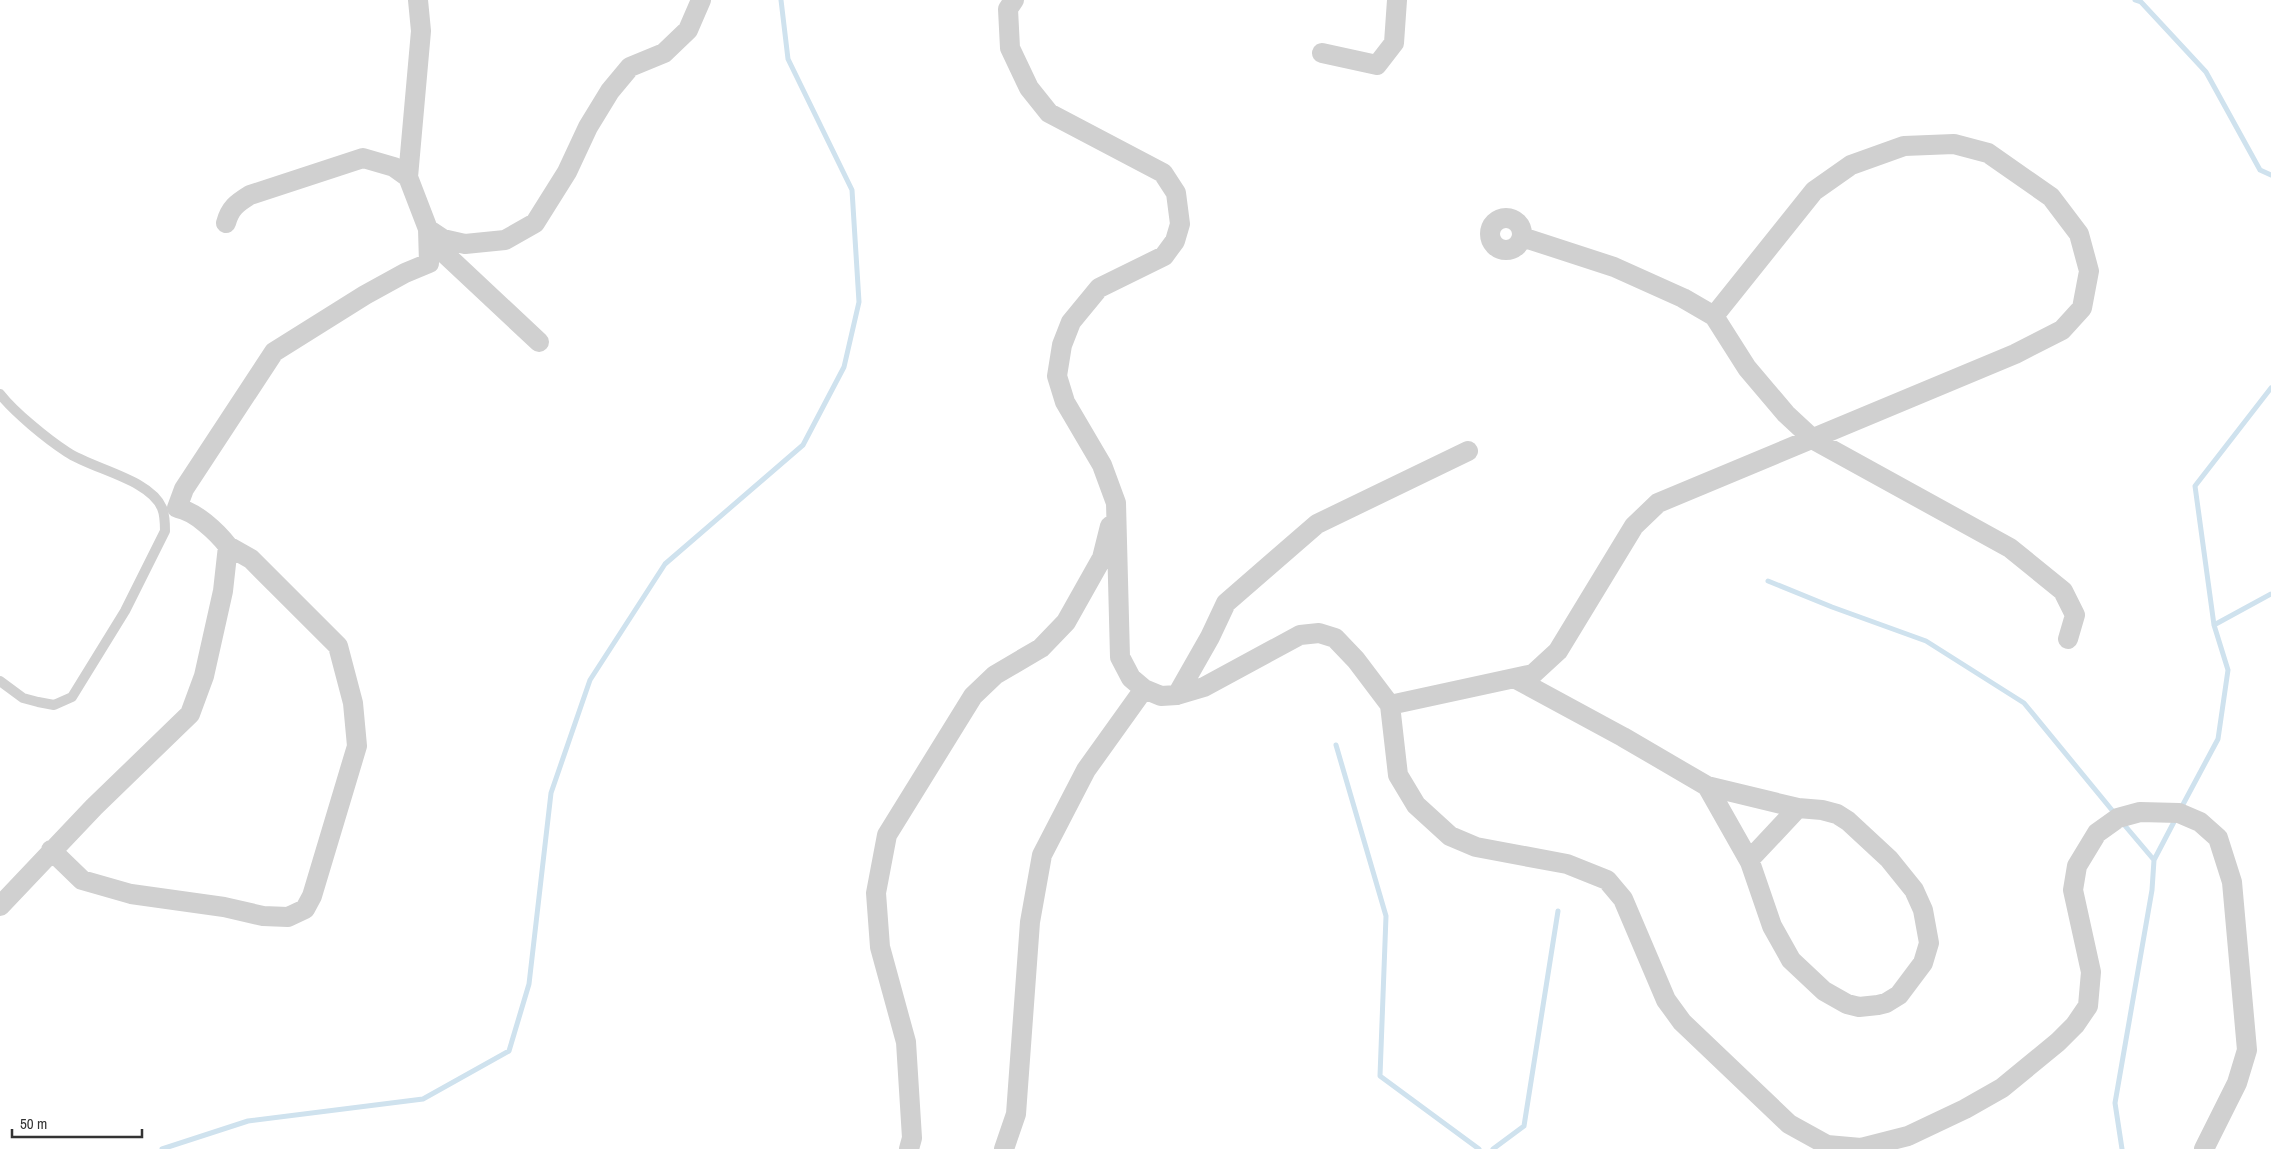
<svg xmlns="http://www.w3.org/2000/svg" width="2271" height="1149" viewBox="0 0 2271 1149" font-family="'Archivo Narrow',sans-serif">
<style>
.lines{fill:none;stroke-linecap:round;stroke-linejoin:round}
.stream{stroke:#cfe2ee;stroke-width:5}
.lane{stroke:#d0d0d0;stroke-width:10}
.street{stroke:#d0d0d0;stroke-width:20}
</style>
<rect width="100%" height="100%" fill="#fff"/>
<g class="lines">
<!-- stream -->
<path class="stream" d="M2135,0L2141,2L2206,72L2260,170L2271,175
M1768,581L1832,607L1926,641L2024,703L2116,815
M2214,625L2271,594
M1336,745L1386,916L1380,1076L1479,1149
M2180,810L2218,739L2228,670L2214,625L2195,486L2271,388
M2121,821L2154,860
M162,1149L248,1121L423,1099L509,1051L529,984L551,793L590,680L665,564L803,445L844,367L859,302L852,190L788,59L781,0
M1493,1149L1524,1126L1558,911
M2122,1149L2115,1103L2152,890L2154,860L2176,818"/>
<!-- lane -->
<path class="lane" d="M0,394C14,412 47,439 67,452C92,469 150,479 162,508C165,515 165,523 165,531L125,611L72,697L54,705L38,702L23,698L0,681"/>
<!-- street -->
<path class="street" d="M418,0L421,31L408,177L428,229L443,239L465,244L505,240L535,223L567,172L588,127L610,91L630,67L664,53L688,30L701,0
M1014,0L1008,9L1010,48L1029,88L1049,113L1163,173L1176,193L1180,224L1175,241L1164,256L1099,288L1071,322L1062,345L1057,376L1065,402L1102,465L1116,503L1120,657L1131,678L1144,689L1161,696L1177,695L1204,687L1300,635L1319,633L1335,638L1356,660L1390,705L1398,775L1416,805L1450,836L1476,847L1567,864L1607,880L1623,899L1666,1000L1682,1022L1789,1124L1827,1145L1861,1148L1908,1136L1965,1109L2002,1088L2058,1042L2075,1025L2088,1006L2091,972L2073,890L2077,866L2097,833L2118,818L2140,812L2179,813L2200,822L2218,838L2232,882L2247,1050L2237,1083L2204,1149
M1322,53L1377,65L1394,43L1397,0
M1490 234a16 16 0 1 1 32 0a16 16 0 1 1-32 0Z
M226,223C230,208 237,203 250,195L363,158L394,167L408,177
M1522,237L1614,267L1683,298L1714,316L1747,368L1786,414L1814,440L2010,548L2063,591L2075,615L2068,639
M445,254L539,342
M1514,678L1623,737L1707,786L1798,808L1822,810L1837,814L1848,821L1889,859L1914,890L1923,910L1929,943L1923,963L1899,995L1886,1003L1878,1005L1859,1007L1847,1004L1824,991L1791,960L1772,926L1750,862L1707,786
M1177,695L1210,637L1226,603L1317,524L1468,451
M1390,705L1533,674L1558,651L1634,526L1658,503L2015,354L2062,330L2082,308L2089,271L2079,234L2051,197L1988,153L1954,144L1904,146L1851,165L1814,191L1714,316
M51,850L82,880L131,894L224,907L263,916L288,917L305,909L312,896L357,746L353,703L338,646L251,559L228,546
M1750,862L1752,857L1798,808
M0,906L94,807L190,714L204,676L223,591L228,546C217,532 195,511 177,508L184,489L274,352L365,295L405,273L429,263L428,229
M909,1149L912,1138L906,1042L880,947L876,893L887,835L973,696L995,675L1041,648L1066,622L1102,558L1110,526
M1004,1149L1016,1114L1030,922L1042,855L1086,770L1144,689"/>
</g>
<!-- scale -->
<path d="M12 1129v8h130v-8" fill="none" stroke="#333333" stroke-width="2.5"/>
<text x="20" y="1129" font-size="15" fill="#333333" stroke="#ffffff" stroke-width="4" paint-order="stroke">50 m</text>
</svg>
